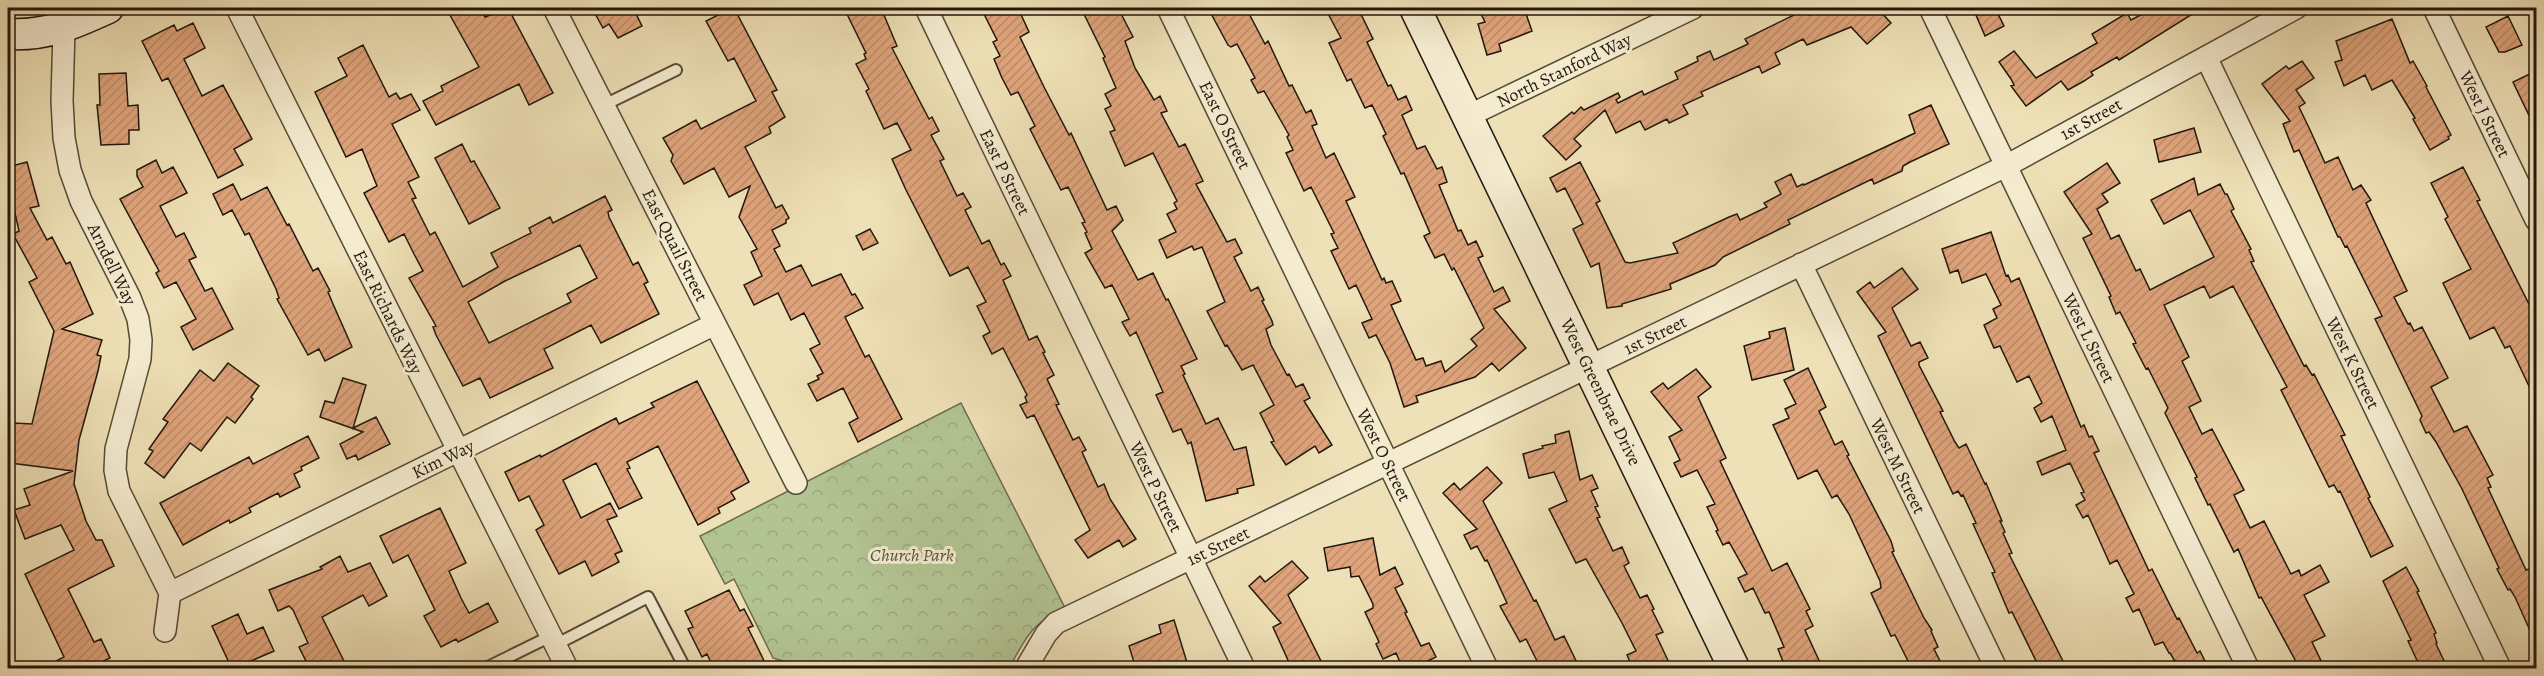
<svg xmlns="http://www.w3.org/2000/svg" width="2544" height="676" viewBox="0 0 2544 676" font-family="Alegreya,serif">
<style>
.park{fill:url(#park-crowns);stroke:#6a6e50;stroke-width:1.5}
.building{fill:url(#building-hatch);stroke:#22170d;stroke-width:1.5;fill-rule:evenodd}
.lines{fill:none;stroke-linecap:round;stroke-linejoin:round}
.lane-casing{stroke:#554a38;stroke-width:14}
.street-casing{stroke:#554a38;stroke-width:24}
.secondary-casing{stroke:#22170d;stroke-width:33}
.lane{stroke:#f5ecd0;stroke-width:10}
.street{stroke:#f5ecd0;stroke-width:21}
.secondary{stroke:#f5ecd0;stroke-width:30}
.labels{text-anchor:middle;stroke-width:6;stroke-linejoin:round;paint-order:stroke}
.street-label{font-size:18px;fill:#22170d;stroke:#f5ecd0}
.park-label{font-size:18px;font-style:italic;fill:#55543c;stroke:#f5ecd0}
</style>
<defs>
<pattern id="park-crowns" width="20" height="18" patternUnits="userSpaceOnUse" patternTransform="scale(1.5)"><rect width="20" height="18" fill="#b3c493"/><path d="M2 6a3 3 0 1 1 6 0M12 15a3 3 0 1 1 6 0" fill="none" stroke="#9aa87e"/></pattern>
<pattern id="building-hatch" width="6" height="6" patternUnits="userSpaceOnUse" patternTransform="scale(1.5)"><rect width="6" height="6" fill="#dfa47b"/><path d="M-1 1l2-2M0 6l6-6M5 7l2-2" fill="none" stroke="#bf8c69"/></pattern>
</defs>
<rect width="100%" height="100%" fill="#efe1b7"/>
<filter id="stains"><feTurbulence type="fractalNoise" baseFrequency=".00333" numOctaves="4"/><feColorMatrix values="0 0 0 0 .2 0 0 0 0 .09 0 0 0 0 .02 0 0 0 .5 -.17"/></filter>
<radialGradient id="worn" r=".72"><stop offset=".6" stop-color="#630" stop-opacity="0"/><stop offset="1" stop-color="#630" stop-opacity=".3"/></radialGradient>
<!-- park -->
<path class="park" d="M961,403L1065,608C1029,626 1028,635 1009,668H787L783,661L773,658L734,579L725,584L700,536Z"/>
<!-- building -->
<path class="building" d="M446,8H480L485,17L508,8L553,93L529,105L519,84L436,125L423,101L443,91L441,86L479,67Z
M592,8H633L642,26L618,38L609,24L603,28Z
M732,8H734L777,90L772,92L785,117L769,127L771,133L745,147L776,208L782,205L789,218L786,220V223L772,230L780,246L774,249L786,272L801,265L812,286L841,274L852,295L855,294L863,308L845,317L865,357L869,355L902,419L858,442L849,423L858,418L843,388L817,401L808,384L819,379L817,376L823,373L810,349L820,344L804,313L791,320L778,293L754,305L744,285L762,276L751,252L757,249L739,217L750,186L729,197L714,168L684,184L671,161L673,155L663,138L696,120L701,129L756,101L734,58L728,61L706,21Z
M844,8H881L897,46L892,48L929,119L932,117L939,131L931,135L944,159L940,161L957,196L963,193L971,207L965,210L982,244L989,240L1001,265L1004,263L1011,276L1003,280L1029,340L1037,336L1045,352L1043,353L1054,375L1047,379L1059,404L1056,405L1073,440L1079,437L1086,450L1082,452L1098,487L1104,484L1110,499L1136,539L1123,547L1119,540L1088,558L1075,540L1090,530L1034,415L1027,418L1020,405L1027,402L1025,397L1027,395L1003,348L992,354L983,336L990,332L977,306L986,302L968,267L950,276L906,190L892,159L911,150L897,123L884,129L866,91L869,89L856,64L866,59L864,54L866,53Z
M981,8H1018L1029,32L1020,37L1044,87L1069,135L1071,133L1107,210L1116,206L1123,220L1112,231L1138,280L1153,273L1166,300L1168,299L1197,359L1181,366L1185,374L1183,375L1206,424L1218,418L1234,450L1246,447L1254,485L1237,489L1238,493L1206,501L1191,442L1188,444L1181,429L1173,432L1156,395L1163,392L1136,332L1130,336L1122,322L1129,319L1112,285L1105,288L1085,253L1092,249L1085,233L1087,232L1082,223L1085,222L1068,187L1061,190L1043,155L1030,129L1035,126L1018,92L1011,95L1002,78L994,59L1000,56L993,42L997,40Z
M1081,8H1118L1133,37L1125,41L1135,68L1154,100L1160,96L1167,111L1161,113L1179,147L1185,144L1203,181L1196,184L1227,242L1235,239L1242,253L1234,257L1251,291L1258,287L1264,300L1262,301L1272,321L1273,325L1266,329L1271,345L1287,375L1289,374L1296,387L1303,384L1310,398L1304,401L1332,445L1319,453L1315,446L1286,465L1271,442L1274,441L1260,413L1274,405L1253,365L1242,370L1227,345L1225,346L1207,311L1225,302L1202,247L1194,250L1192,246L1167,258L1159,240L1176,232L1167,214L1177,209L1174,203L1177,201L1153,153L1125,166L1110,132L1115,130L1105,109L1111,106L1105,94L1116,88L1103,58L1105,57Z
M1208,8H1246L1265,44L1268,41L1289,86L1292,85L1306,113L1311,110L1317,124L1312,126L1326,158L1334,153L1355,197L1346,201L1382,280L1384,278L1386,283L1392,281L1401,301L1391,305L1416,360L1423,358L1426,366L1441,361L1445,372L1477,346L1471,339L1484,328L1454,268L1452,270L1444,254L1435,258L1424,236L1430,233L1404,173L1401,174L1383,136L1386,134L1372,105L1365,108L1351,79L1347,81L1329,43L1341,38L1325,8H1358L1373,39L1367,42L1388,86L1391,85L1398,100L1406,96L1412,110L1402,115L1417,149L1425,146L1437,169L1442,167L1447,182L1439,185L1458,231L1461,230L1468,245L1476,241L1483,256L1478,258L1494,292L1503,287L1510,301L1494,309L1526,348L1499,371L1492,363L1475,377L1416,396L1418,402L1404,407L1390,363L1376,335L1369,338L1362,323L1372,319L1356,285L1349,289L1331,251L1338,248L1331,234L1334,233L1311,187L1304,191L1286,153L1293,150L1287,137L1289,135L1264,91L1258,93L1251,80L1255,78L1237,44L1231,47L1228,45Z
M1478,8H1524L1532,31L1499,44L1501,51L1487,55L1478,24L1485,22Z
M1825,8H1877L1891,23L1867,44L1851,27L1807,45L1803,39L1775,53L1780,64L1762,73L1759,66L1701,92L1703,96L1683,105L1688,114L1669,123L1667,119L1645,130L1640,121L1616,133L1605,110L1574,139L1581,146L1566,160L1543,136L1572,112L1574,114L1581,107L1584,110L1618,93L1620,97L1616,100L1618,103L1642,91L1644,95L1678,79L1675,72L1698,61L1697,57L1710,51L1714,60L1748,44L1745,39L1806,9L1809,15Z
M1991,8H1995L2004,26L1985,36L1976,15Z
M2154,8H2202L2119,60L2117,57L2091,72L2093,75L2084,81L2068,90L2061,81L2026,106L2011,86L2014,85L2011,79L1999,62L2014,51L2036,78L2097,43L2092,34L2127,13L2131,20Z
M2508,16L2522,45L2505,52H2499L2486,27Z
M2392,19L2410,63L2413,61L2427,86L2426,87L2451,135L2448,137L2449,139L2430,150L2413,119L2415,118L2392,80L2372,90L2365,75L2344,86L2335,62L2342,60L2336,41Z
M193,23L205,48L184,59L202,96L223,85L252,139L234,149L243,165L218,178L168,78L162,81L142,41L174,25L177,31Z
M363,45L389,97L396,93L400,99L411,94L420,110L392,124L419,177L408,182L416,198L412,199L430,235L435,232L463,287L498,267L491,253L531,233L529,228L550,217L553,223L605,196L612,210L608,212L609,217L633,265L638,262L648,282L644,284L659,314L601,343L591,325L544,349L553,368L490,398L480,378L463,386L436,335L433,327L436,326L409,278L423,271L414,254L404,234L389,242L364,193L377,186L362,149L346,157L315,92L347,76L338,58ZM580,245L597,278L567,294L571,302L489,343L468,302L505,281Z
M2302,61L2314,78L2296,90L2305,103L2299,107L2311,132L2325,163L2338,157L2353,190L2361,185L2371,200L2366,203L2407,291L2394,297L2408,324L2410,323L2414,331L2422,327L2448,378L2431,387L2454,432L2467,426L2493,475L2487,478L2491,487L2488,488L2526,570L2529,569L2536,586V644L2515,597L2510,589L2508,590L2497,569L2499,568L2462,489L2436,442L2429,432L2426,433L2420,420L2422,416L2375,319L2382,316L2347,246L2345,247L2340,237H2338L2299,150L2294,152L2283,124L2290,121L2262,84L2286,66L2289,69Z
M2536,71V130L2513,82Z
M126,73L128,106L138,105L139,130H129V144L101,145L97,105H100L99,74Z
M1931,105L1949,144L1910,162L1903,166L1902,171L1874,184L1872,179L1788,220L1790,224L1723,257L1715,265L1670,284L1671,289L1622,304V306L1607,308L1599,263L1591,267L1573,229L1583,224L1565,188L1557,192L1550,178L1580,162L1600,201L1596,203L1625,262L1630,263L1678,253L1673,243L1729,217L1737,214L1740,220L1767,207L1764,203L1781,194L1775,182L1791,174L1797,187L1803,184L1804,185L1915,133L1909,115Z
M2194,128L2201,152L2159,162L2154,140Z
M462,144L471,162L474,161L500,208L469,224L435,158Z
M156,160L162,173L173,167L187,193L160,206L176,237L184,233L196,257L189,260L205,291L212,288L233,329L193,350L181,327L196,319L176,282L164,288L156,273L159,271L120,199L143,187L137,176V170Z
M27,162L39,206L30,208L47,240L52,237L66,264L70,262L93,314L62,329L102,340L97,355L101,356L98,371L79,440L74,484L86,521L96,540H102L114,566L68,589L94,642L101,639L110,658L88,669H41L64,657L25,574L74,550L61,525L25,539L14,510L30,505L24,489L73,471L10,463L14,423L32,424L54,331L29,282L37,278L13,234L19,231L8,182V167Z
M2107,163L2120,183L2102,194L2108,202L2097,209L2111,239L2119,235L2136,271L2140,269L2150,290L2214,257L2190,210L2164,224L2151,200L2194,178L2198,195L2220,184L2225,194H2227L2234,209L2231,211L2251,249L2249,250L2254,261L2251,262L2304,366L2306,365L2312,375L2314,374L2338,421L2345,435L2341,436L2370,497L2368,498L2393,546L2371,557L2340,491L2338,492L2334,485L2329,487L2281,390L2287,387L2233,286L2210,298L2204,286L2164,305L2189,357L2182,361L2201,401L2189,407L2202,434L2212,429L2244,490L2234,495L2250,528L2264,521L2291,574L2299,570L2301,576L2320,565L2329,582L2304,595L2325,636L2312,642L2325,669H2300L2261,597L2259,598L2238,549L2234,552L2210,504L2208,505L2195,478L2197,477L2165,413L2168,408L2148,368L2146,369L2133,344L2136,343L2120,312L2116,314L2109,297L2111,296L2083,238L2092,234L2064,192Z
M2463,167L2480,200L2477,201L2536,318V401L2510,346L2505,348L2494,327L2470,339L2443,283L2471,269L2445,219L2448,217L2431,183Z
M233,184L241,200L267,187L287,225L289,224L313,271L318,268L330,291L328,292L333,304L352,347L325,361L319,349L308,355L277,299L279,298L276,289L249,233L245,235L232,210L223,215L213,194Z
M870,229L878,243L863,250L856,236Z
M1991,232L2006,276L2008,275L2011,282L2019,278L2081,427L2084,425L2089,437L2092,436L2099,451L2094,453L2149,571L2152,569L2177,619L2179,618L2197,653L2200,651L2209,669H2165L2176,663L2170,653H2169L2163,642L2155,645L2139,609L2133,612L2126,598L2134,594L2117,560L2110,564L2088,515L2083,518L2076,505L2085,500L2081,493L2084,492L2070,463L2042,475L2037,462L2066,450L2052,416L2041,422L2034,408L2042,403L2029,376L2017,382L2000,346L1994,348L1984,325L1997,318L1993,309L2001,305L1986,274L1962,283L1958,270L1950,273L1942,249Z
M1902,268L1918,289L1892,308L1911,346L1920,342L1928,358L1919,362V365L1943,411L1940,412L1955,442L1959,448L1966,444L1985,484L1986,483L2002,521H2000L2005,532L2003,533L2012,553L2009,554L2067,669H2040L2012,612L2009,613L1992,573L1995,572L1973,524L1976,523L1963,495L1961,496L1958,491L1953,494L1878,336L1886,332L1857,292L1870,282L1874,288Z
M1785,328L1794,370L1752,380L1744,346L1770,338L1769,332Z
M228,363L259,386L251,397L253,399L235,423L227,417L201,451L190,443L164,478L145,463L153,451L149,449L168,422L163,419L200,370L214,381Z
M1808,368L1826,407L1819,411L1835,445L1842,441L1849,455L1847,456L1891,541L1894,551L1892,552L1924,618L1932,630L1931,631L1938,647L1934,649L1944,669H1912L1895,635L1891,636L1871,593L1881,588L1880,581L1849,514L1837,495L1832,498L1817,470L1798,479L1773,425L1789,418L1785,409L1796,404L1784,380Z
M1696,369L1711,387L1698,397L1726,458L1720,461L1772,571L1787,563L1810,609L1806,611L1813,626L1805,630L1823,669H1786L1778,649L1784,647L1769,612L1765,613L1753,588L1745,592L1738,578L1747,574L1729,542L1723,545L1716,531L1718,530L1707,507L1715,504L1697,470L1681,477L1674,463L1680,460L1669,437L1682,430L1651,392L1663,383L1668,389Z
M343,378L366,385L353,428L376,417L390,444L358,460L356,455L347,459L340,444L363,432L320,417L325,401L334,403Z
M697,381L749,482L731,492L735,499L718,508L720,513L698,525L658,446L627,462L630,468L627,469L642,498L619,509L596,463L563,480L581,518L610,503L617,516L607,520L622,551L615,554L619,562L592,576L585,561L559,574L536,530L544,525L529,496L519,501L505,472L540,455L541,457L616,418L619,424L654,407L651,403Z
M1569,431L1580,480L1592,475L1598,488L1591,491L1598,506L1595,507L1600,517L1597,518L1613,551L1622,547L1629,563L1624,566L1640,598L1647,595L1654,609L1652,610L1663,632L1656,635L1672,669H1633L1627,655L1636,651L1622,623L1586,559L1576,563L1549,509L1567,501L1554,472L1529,478L1523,454L1543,448L1542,446L1556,443L1555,435Z
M308,436L319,458L301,467L302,470L294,474L300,487L280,497L278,493L249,508L251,512L230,523L229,520L183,545L160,503L249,457L253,464Z
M1487,467L1502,483L1483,501L1534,601L1536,600L1555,640L1564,636L1580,669H1541L1526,639L1520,642L1500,606L1507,603L1487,560L1485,561L1477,546L1471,549L1464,535L1477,529L1443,493L1454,483L1460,490Z
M440,508L466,563L449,571L461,598L469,613L488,603L498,622L458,642L456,639L441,647L424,616L435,610L408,555L393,563L380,536Z
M1373,538L1380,575L1395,567L1403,584L1395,588L1407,612L1405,613L1421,646L1429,643L1436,657L1412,669H1403L1396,653L1383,659L1376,644L1379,642L1365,612L1373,608V604L1359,576L1351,577L1350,567L1328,571L1324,548Z
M340,556L348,572L370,563L387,596L369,606L363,595L322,617L348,669H310L299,647L308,643L293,610L289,606L278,611L269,590L322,569L320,567Z
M1292,561L1308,578L1288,595L1325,669H1292L1273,627L1281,623L1249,586L1260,576L1265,582Z
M2406,567L2419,591L2417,592L2436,633L2434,634L2437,643L2436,644L2448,669H2421L2408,641L2411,640L2383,581Z
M729,590L740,611L744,609L753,626L748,628L768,669H714L707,654L702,657L688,629L693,627L685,611Z
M238,614L247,634L263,627L274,651L232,669L212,626Z
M1174,620L1189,669H1136L1129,646L1161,633L1159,625Z"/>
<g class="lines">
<defs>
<path id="lane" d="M604,105L676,70
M555,645L648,597L685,668
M486,668L551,636"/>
<path id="street" d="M237,8L567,668
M554,8L796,483
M926,8L1244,668
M1168,8L1487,668
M1930,8L2248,668
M2434,8L2536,220
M64,28L62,101L64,138L70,170L81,201L130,298L138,319L141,340L140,359L116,449L115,470L119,491L170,593L165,631
M2206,57L2500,668
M1468,116L1693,8
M1801,264L1996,668
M170,593L715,324
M1026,668L1046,634L1056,623L2006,166L2296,8"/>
<path id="secondary" d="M1415,8L1734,668
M8,34C47,36 73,24 108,8"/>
</defs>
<!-- lane casing -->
<use href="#lane" class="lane-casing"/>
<!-- street casing -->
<use href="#street" class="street-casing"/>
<!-- secondary casing -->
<use href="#secondary" class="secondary-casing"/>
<!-- lane -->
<use href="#lane" class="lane"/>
<!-- street -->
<use href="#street" class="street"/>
<!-- secondary -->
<use href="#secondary" class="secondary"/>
</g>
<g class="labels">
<!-- street labels -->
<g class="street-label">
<text transform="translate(1564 70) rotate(-26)" y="6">North Stanford Way</text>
<text transform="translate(2485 114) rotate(64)" y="6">West J Street</text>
<text transform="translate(2091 119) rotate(-29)" y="6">1st Street</text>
<text transform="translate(1225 125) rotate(64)" y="6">East O Street</text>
<text transform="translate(1005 172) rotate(64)" y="6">East P Street</text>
<text transform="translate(675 245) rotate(63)" y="6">East Quail Street</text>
<text transform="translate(112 264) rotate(64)" y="6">Arndell Way</text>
<text transform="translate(388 312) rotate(64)" y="6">East Richards Way</text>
<text transform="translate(1655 335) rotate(-26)" y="6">1st Street</text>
<text transform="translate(2089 338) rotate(64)" y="6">West L Street</text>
<text transform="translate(2353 363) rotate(64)" y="6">West K Street</text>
<text transform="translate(1601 392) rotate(64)" y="6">West Greenbrae Drive</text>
<text transform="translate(1384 455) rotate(64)" y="6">West O Street</text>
<text transform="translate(443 459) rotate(-26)" y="6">Kim Way</text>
<text transform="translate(1898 466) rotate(64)" y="6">West M Street</text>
<text transform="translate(1156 487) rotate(64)" y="6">West P Street</text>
<text transform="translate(1218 546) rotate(-26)" y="6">1st Street</text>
</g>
<!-- park labels -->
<g class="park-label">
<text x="912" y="561">Church Park</text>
</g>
</g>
<!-- margin -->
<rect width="2544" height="676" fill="none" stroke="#efe1b7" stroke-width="30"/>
<rect x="9" y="9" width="2526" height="658" fill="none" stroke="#22170d" stroke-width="3"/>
<rect x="15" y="15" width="2514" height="646" fill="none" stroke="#22170d" stroke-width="1.5"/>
<rect width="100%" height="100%" filter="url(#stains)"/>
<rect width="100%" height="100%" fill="url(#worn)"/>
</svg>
